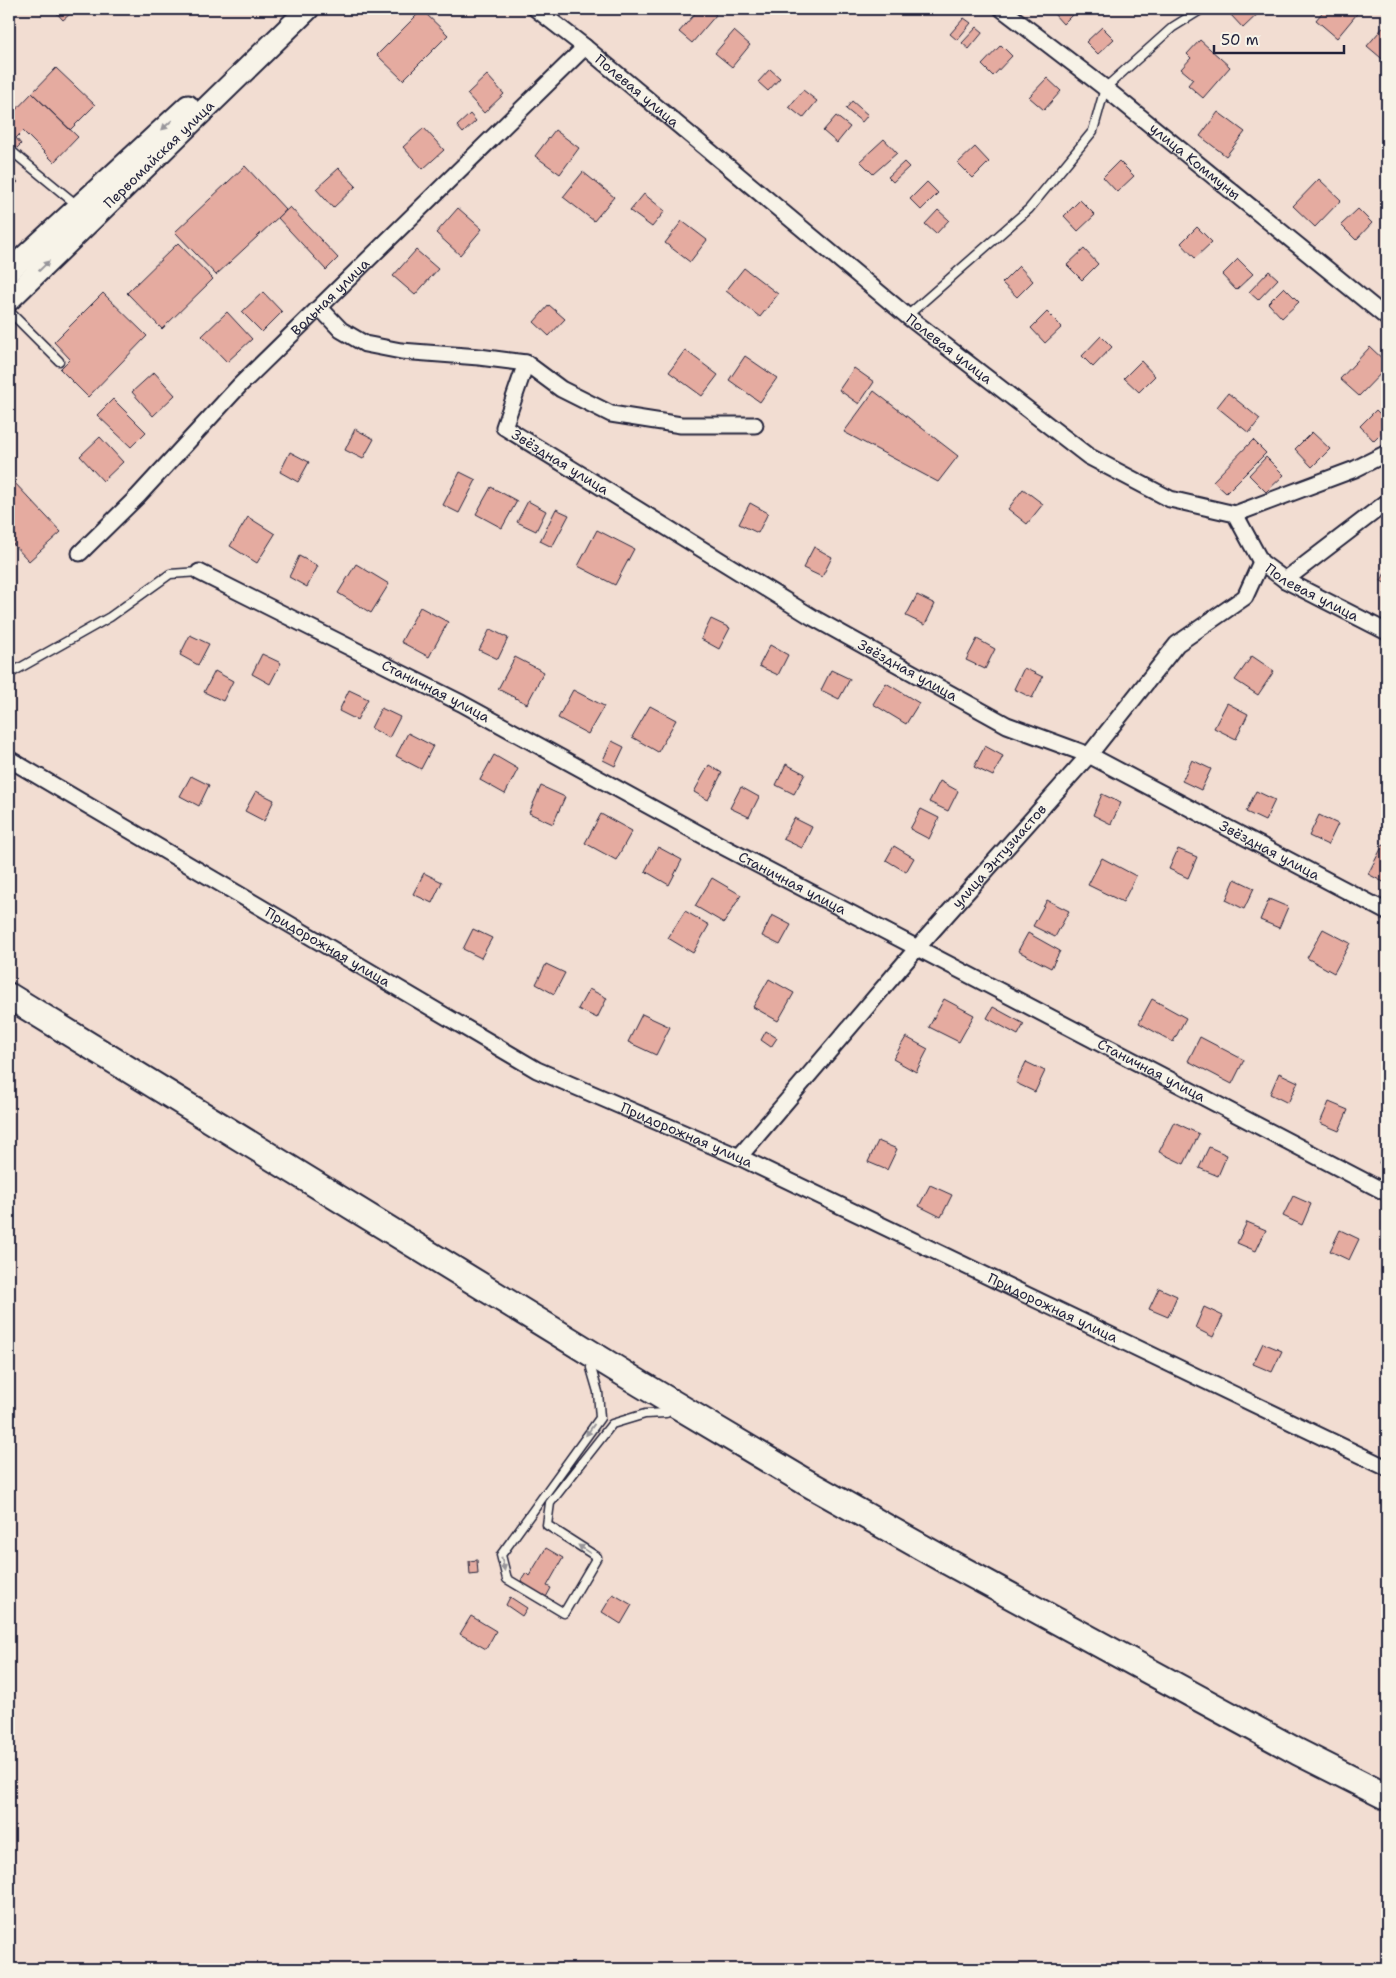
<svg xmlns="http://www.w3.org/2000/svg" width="1396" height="1978" viewBox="0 0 1396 1978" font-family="'Shantell Sans',sans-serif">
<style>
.building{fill:#e5aba0;stroke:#22223b}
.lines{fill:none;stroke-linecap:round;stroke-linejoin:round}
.service-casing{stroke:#22223b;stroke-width:11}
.minor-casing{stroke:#22223b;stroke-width:19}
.secondary-casing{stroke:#22223b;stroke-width:25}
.trunk-casing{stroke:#22223b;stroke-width:29}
.service{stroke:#f7f3e8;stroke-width:8}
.minor{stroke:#f7f3e8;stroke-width:15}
.secondary{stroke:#f7f3e8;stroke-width:21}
.trunk{stroke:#f7f3e8;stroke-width:25}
.oneway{fill:#97959a}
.labels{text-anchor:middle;stroke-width:4.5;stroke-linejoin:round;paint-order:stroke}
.street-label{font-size:14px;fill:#22223b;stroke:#f7f3e8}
</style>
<rect width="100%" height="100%" fill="#f2ddd2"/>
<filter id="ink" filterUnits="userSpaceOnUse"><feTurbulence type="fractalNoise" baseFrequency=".02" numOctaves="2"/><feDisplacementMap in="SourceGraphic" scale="10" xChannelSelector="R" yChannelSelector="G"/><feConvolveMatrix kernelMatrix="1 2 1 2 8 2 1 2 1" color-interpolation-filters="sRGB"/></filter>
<g filter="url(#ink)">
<!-- building -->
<path class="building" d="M53,9H76L63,20Z
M699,9H709L716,15L692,43L679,32Z
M1059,9H1078L1063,24L1054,14Z
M1236,9H1263L1243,28L1230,14Z
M1325,9H1361L1337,38L1316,20Z
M422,10L448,35L403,80L377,55Z
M964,18L971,23L957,40L950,34Z
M1385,25L1387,26V63L1367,46Z
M977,27L983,32L969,49L962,43Z
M1102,27L1114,39L1098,54L1086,42Z
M734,31L750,45L732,67L715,53Z
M1200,40L1230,67L1203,98L1188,85L1193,79L1181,69L1191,58L1187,54Z
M1001,45L1012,56L993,76L982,65Z
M56,68L95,105L70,130L32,93Z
M770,69L780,78L768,91L758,82Z
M487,75L504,94L484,113L467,94Z
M1047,78L1061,91L1044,110L1029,97Z
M803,90L817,101L803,118L789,107Z
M32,93L78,137L54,162L23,131L16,138L21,144L14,151L9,145V117Z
M852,101L868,115L862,122L846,109Z
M1218,112L1245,132L1226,156L1200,136Z
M470,114L476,121L463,133L457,126Z
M836,116L850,127L837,143L823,131Z
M424,128L444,150L423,169L403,147Z
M555,130L579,148L560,174L535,156Z
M884,139L897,153L873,174L860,161Z
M975,147L989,162L973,178L958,163Z
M1119,161L1134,176L1117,192L1103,177Z
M904,162L909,167L893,182L888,177Z
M245,166L286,210L216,275L175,232Z
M339,168L356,186L333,208L316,189Z
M583,172L614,197L594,221L563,197Z
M9,173L18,182L9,191Z
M1319,179L1341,200L1315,227L1293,206Z
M927,182L938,193L921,210L910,199Z
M644,194L665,211L652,227L630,211Z
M1080,200L1095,215L1078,231L1064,216Z
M290,207L338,258L326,270L278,218Z
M458,208L482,229L460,255L436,233Z
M1358,209L1372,223L1356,240L1341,225Z
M938,210L949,220L936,234L925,224Z
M682,221L707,240L690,262L665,243Z
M1197,227L1212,242L1195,258L1181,243Z
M178,243L213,279L162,329L127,293Z
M1084,249L1098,264L1082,280L1067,265Z
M416,250L438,269L415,295L393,276Z
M1238,259L1253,274L1236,290L1222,275Z
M1019,266L1033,281L1017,297L1002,283Z
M744,268L778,294L760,317L726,291Z
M1269,271L1278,279L1258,300L1249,292Z
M1284,287L1299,302L1282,318L1268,303Z
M263,292L282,312L262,332L242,312Z
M103,293L147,336L88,397L60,369L70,359L54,342Z
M549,305L565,319L549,336L534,322Z
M227,312L252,339L227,362L202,336Z
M1047,312L1062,327L1045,343L1031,328Z
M1101,336L1112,347L1093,367L1082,356Z
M1370,347L1387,363V367L1359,396L1340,379Z
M685,350L718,375L702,396L669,372Z
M745,356L777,378L760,402L729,380Z
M1141,361L1155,376L1139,392L1124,378Z
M854,368L874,382L859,404L839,390Z
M154,372L175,395L153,416L132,392Z
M874,391L958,456L938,482L844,432Z
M1228,393L1260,419L1249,433L1217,407Z
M113,399L146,432L131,447L97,415Z
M1376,410L1387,421V428L1374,441L1360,426Z
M355,429L374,439L363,459L345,450Z
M1312,432L1330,449L1312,467L1295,449Z
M100,437L123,462L103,481L80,456Z
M1253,440L1266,453L1226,493L1213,481Z
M290,452L309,462L298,482L280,472Z
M1266,457L1284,475L1266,492L1249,475Z
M460,472L476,480L459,513L443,505Z
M13,481L61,532L29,561L9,540V484Z
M491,487L517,501L502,528L476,514Z
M1023,489L1043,504L1027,524L1008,509Z
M528,501L546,511L536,531L517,522Z
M750,503L768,513L758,533L739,524Z
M556,509L569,515L552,547L540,541Z
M248,517L275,534L257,563L230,546Z
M597,530L634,549L615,585L578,566Z
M814,547L832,557L822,577L803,568Z
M299,556L318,566L307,587L289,577Z
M356,564L389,584L371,613L338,593Z
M1387,568V584L1381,581Z
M917,595L935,604L925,625L906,616Z
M420,607L448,622L429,657L401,642Z
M711,619L730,628L719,649L701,639Z
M490,629L508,638L498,659L479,650Z
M190,635L209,644L198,665L180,655Z
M977,639L995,649L985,669L966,660Z
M770,645L788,655L778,675L759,666Z
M262,654L281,663L270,684L252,674Z
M1252,656L1274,671L1258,695L1235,680Z
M515,657L544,672L527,704L498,689Z
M1024,668L1043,677L1032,698L1014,689Z
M831,670L850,679L839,699L821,690Z
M215,671L233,681L223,701L204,692Z
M886,683L919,703L906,724L873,704Z
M349,690L368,699L357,720L339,711Z
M573,690L604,706L588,734L558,718Z
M1227,703L1248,714L1236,739L1214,728Z
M650,706L676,720L658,752L632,737Z
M381,708L400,717L389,738L371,728Z
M408,733L433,746L421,769L396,756Z
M612,741L624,747L615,766L603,760Z
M985,746L1003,756L993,776L974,767Z
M494,755L518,769L505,794L480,780Z
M1192,760L1211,769L1201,790L1182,781Z
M786,764L805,774L794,794L776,785Z
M709,765L722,773L708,800L694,792Z
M191,776L209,785L199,806L180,796Z
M940,781L958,791L948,811L929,802Z
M541,786L565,797L553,824L529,813Z
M741,787L759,797L749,817L730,808Z
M256,791L274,800L264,821L245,811Z
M1256,791L1275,800L1265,821L1246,812Z
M1102,794L1121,803L1111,824L1093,815Z
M921,809L939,818L929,839L910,829Z
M601,814L632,831L616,860L585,843Z
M1319,815L1338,824L1328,845L1309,836Z
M794,818L812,827L802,848L783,839Z
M1383,845L1387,847V884L1368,874Z
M894,846L914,858L906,872L886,860Z
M658,847L682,860L669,885L645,871Z
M1178,849L1197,857L1188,878L1169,869Z
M1102,858L1136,876L1123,902L1088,885Z
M424,873L442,882L432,903L413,894Z
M712,878L741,895L724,923L695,906Z
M1235,879L1254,888L1244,909L1226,900Z
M1269,899L1288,907L1279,928L1260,920Z
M1047,900L1069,911L1055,937L1033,926Z
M685,911L709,925L693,953L668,938Z
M772,915L791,925L780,945L762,936Z
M473,929L492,938L481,958L463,949Z
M1323,929L1350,943L1334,973L1307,958Z
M1028,933L1060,951L1051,968L1018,951Z
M546,964L565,973L554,994L536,984Z
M769,979L794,993L778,1021L753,1007Z
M589,989L607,998L597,1018L578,1009Z
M944,999L974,1015L959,1042L929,1027Z
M1152,999L1186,1018L1173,1042L1139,1023Z
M993,1007L1024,1024L1018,1035L987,1018Z
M642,1014L670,1027L656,1055L628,1042Z
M766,1031L777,1038L771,1047L761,1040Z
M906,1037L928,1049L916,1072L893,1059Z
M1200,1037L1244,1060L1232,1084L1188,1061Z
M1026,1062L1045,1071L1035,1092L1016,1083Z
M1279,1073L1298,1082L1288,1103L1270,1094Z
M1329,1102L1348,1110L1339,1131L1320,1123Z
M1174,1122L1199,1134L1184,1164L1159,1152Z
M878,1141L897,1149L887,1170L868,1162Z
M1387,1144V1167L1379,1163Z
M1209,1147L1227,1155L1218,1176L1199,1168Z
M930,1185L952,1195L941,1217L919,1206Z
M1293,1196L1311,1204L1302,1225L1283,1216Z
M1247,1222L1266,1230L1256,1251L1237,1243Z
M1340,1230L1359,1239L1349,1260L1330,1251Z
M1387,1258V1275L1381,1272Z
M1159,1288L1177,1296L1168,1317L1149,1309Z
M1204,1307L1223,1316L1213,1337L1195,1328Z
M1263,1343L1282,1351L1272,1372L1253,1364Z
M546,1548L563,1558L547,1586L551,1588L545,1599L519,1584L526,1573L529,1576Z
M477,1560L478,1574L470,1575L469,1561Z
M613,1594L632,1605L621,1624L602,1612Z
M510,1597L527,1608L522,1616L506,1605Z
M471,1616L496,1631L486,1649L460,1634Z"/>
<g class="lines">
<defs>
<path id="service" d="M9,149L77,205
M9,311L59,361
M907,316L1029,209L1093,131L1105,88L1173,27L1202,9
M9,674L110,617L170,574L199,572
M591,1368L598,1392L600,1418L501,1555L507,1579L564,1613L597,1557L547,1525L550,1503L612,1424L645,1414L666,1413"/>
<g id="minor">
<path id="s1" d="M536,9L585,47L907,316L1088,456L1170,499L1235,514L1261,562L1285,580L1387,632"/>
<path id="s2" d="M1002,9L1105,88L1387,318"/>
<path d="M320,308L341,330L365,344L401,351L479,357L526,363L561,389L611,414L681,425H755"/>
<path id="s3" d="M526,363L504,427L812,617L1007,725L1089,755L1387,912"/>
<path d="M1235,514L1355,469L1387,453"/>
<path id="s4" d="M80,553L138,496L240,385L585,47"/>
<path id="s5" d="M199,572L461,703L720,845L1387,1193"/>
<path d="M1285,580L1387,502"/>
<path id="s6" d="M9,759L537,1070L739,1157L1387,1468"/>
<path id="s7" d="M739,1157L918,947L1089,755L1177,644L1245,597L1261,562"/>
</g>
<g id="secondary">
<path d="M9,271L188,106"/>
<path id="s8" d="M9,300L308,9"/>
</g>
<path id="trunk" d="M9,996L641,1384L804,1481L941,1558L1298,1752L1387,1797"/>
</defs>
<!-- service casing -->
<use href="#service" class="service-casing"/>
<!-- minor casing -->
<use href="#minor" class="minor-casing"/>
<!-- secondary casing -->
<use href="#secondary" class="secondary-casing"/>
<!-- trunk casing -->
<use href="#trunk" class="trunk-casing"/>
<!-- service -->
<use href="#service" class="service"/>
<!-- minor -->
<use href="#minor" class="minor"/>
<!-- secondary -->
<use href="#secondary" class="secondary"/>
<!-- trunk -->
<use href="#trunk" class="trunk"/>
</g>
<!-- one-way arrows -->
<defs><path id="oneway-solid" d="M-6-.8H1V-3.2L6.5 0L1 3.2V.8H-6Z" transform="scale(1.25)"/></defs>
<g class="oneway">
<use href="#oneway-solid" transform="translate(167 125) rotate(137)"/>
<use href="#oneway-solid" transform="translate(44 266) rotate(-44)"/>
<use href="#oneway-solid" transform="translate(590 1430) rotate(126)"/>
<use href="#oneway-solid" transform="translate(584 1549) rotate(-147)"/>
<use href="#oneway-solid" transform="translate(503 1564) rotate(77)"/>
</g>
</g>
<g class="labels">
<!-- street labels -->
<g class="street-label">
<text dy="5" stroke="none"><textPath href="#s1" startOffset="130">Полевая улица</textPath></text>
<text dy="5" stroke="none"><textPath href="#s8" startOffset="209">Первомайская улица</textPath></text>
<text dy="5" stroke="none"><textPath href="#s2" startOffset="246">улица Коммуны</textPath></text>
<text dy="5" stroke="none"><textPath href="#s4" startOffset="358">Вольная улица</textPath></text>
<text dy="5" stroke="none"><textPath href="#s1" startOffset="535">Полевая улица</textPath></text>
<text dy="5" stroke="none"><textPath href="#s3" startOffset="134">Звёздная улица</textPath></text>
<text dy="5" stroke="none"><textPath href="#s1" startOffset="984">Полевая улица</textPath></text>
<text dy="5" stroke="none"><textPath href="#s3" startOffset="539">Звёздная улица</textPath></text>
<text dy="5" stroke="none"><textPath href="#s5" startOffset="265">Станичная улица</textPath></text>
<text dy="5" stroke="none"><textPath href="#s3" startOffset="944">Звёздная улица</textPath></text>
<text dy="5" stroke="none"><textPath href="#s7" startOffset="398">улица Энтузиастов</textPath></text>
<text dy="5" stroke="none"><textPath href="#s5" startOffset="670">Станичная улица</textPath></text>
<text dy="5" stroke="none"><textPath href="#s6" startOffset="370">Придорожная улица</textPath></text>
<text dy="5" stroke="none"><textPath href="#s5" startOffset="1075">Станичная улица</textPath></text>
<text dy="5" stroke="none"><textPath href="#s6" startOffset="776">Придорожная улица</textPath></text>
<text dy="5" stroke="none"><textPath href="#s6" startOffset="1181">Придорожная улица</textPath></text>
</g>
</g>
<!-- margin -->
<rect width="1396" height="1978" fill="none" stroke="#f7f3e8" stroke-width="30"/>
<rect x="15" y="15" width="1366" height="1948" fill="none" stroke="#22223b" stroke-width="2" filter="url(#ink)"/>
<!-- scale -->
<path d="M1214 45v8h130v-8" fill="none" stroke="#22223b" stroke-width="2.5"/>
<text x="1221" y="45" font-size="15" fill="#22223b" stroke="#f7f3e8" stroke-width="4" paint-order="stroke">50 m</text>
</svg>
